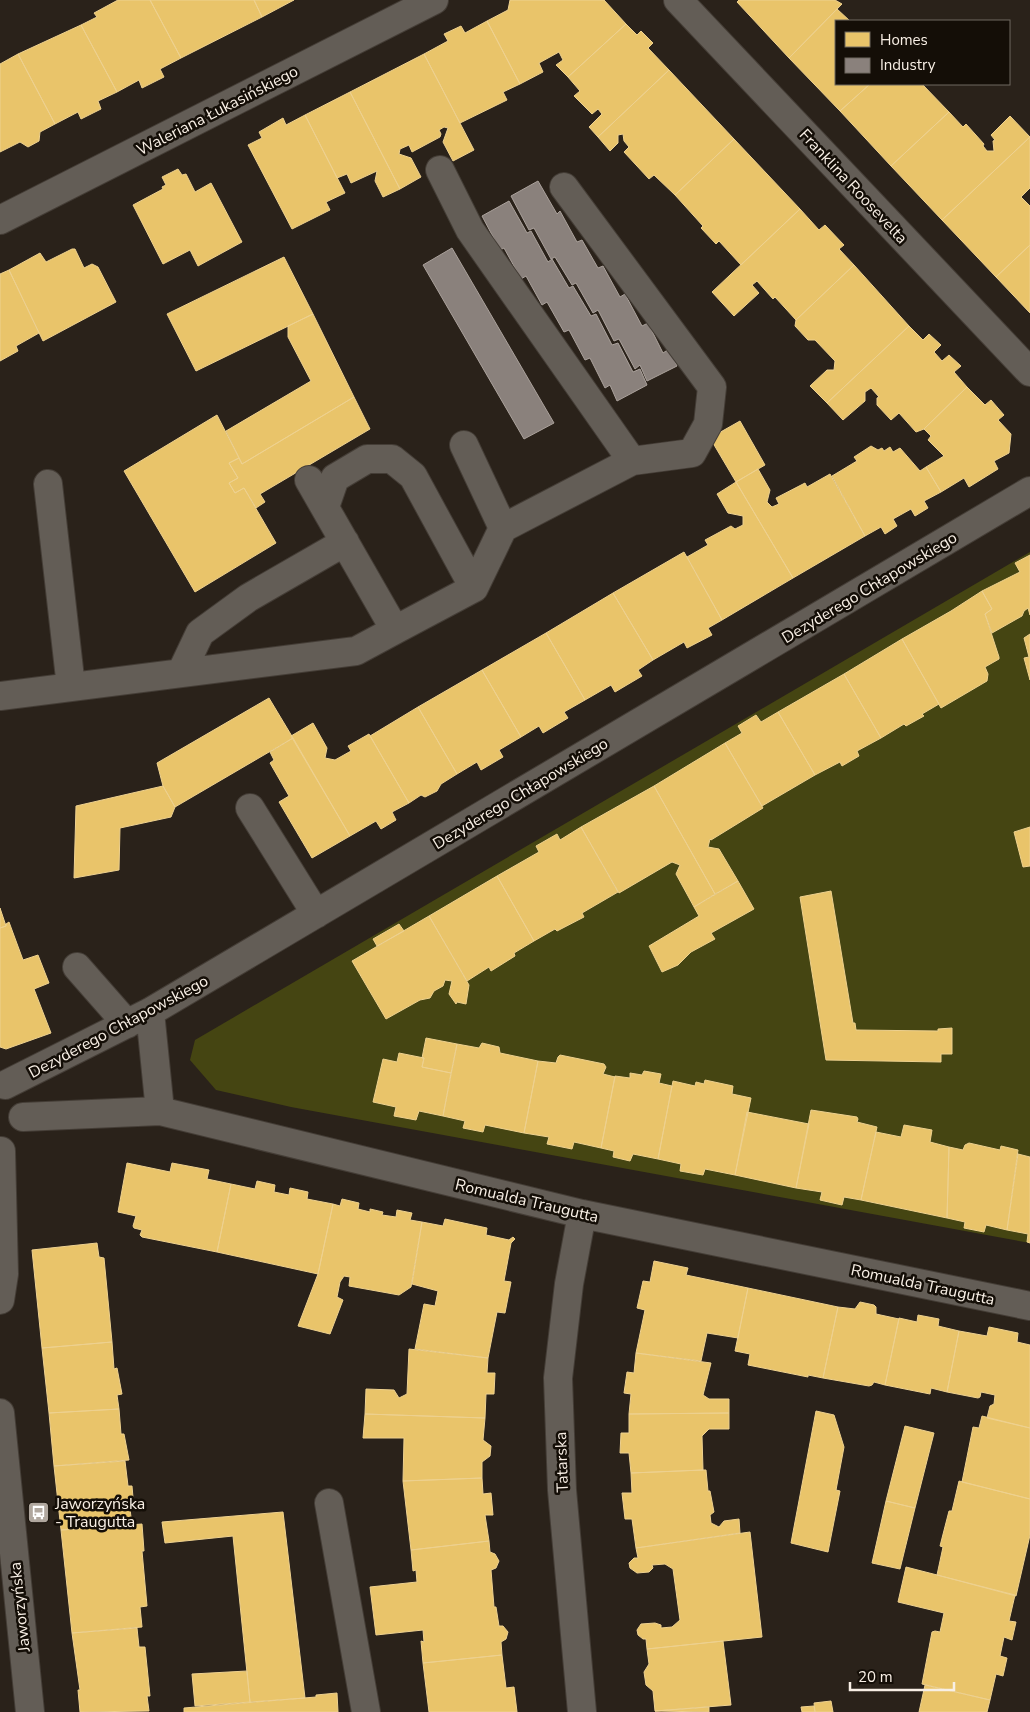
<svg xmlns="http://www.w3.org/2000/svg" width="1030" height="1712" viewBox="0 0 1030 1712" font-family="'Nunito Sans',sans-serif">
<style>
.green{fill:#454512}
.homes{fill:#e9c46a;stroke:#eed18f}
.industry{fill:#8a817c;stroke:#aba29c}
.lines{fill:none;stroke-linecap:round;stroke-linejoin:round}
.minor-casing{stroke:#443d36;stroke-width:30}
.minor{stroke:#635d56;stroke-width:28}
.labels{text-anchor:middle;stroke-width:5;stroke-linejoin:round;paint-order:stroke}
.street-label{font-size:16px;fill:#f8efe5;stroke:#140e07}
.poi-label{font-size:16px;fill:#f8efe5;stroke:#140e07;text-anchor:start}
</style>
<rect width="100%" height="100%" fill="#2a221a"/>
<!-- green -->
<path class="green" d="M1030,552V1243L291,1107L216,1090L190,1060L195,1040Z"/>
<!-- homes -->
<path class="homes" d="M118,0H150L181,58L160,69L164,77L142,88L139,80L117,92L81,25L97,17L94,13Z
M150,0H254L262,17L181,58Z
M254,0H294L262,17Z
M604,0L626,24L568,77L556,65L563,60L559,52L539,63L543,72L520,84L487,21L508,10L510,0Z
M739,0H835L842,4L789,58L737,2Z
M837,9L850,21H836V84H870L840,111L789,58Z
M487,21L520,84L503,92L507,100L460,123L424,54L448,41L444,34L461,26L465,33Z
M626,24L637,35L641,31L653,43L648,48L669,70L598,137L589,127L602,114L598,109L592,114L574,96L580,91L568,77Z
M81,25L117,92L98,101L101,109L81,119L78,112L55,124L18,54Z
M18,54L55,124L40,132L39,141L28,147L20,142L0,152V64Z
M424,54L474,150L453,161L443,142L448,128L444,127L439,130L441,134L440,137L412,152L409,145L400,149L399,154L411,158L421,177L400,189L350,92Z
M669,70L734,139L675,195L654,175L649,179L624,152L629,147L624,141L623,134L618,135V143L610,151L598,137Z
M870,84H922L949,112L891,166L840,111Z
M350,92L400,189L383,197L375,181L377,171L351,183L347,174L337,178L305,115Z
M949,112L963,127L966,124L984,144L983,146L987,151H994L993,141L995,140L991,135L1010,116L1030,137L942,220L891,166Z
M305,115L345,193L326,202L330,210L292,229L248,145L262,138L259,132L283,118L286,125Z
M1030,137V188L1021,197L1030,206V245L996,277L942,220Z
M734,139L800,209L741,265L719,241L716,244L701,228L703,226L675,195Z
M178,169L182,175L186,174L195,192L211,183L242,242L198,266L190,250L163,264L133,205L163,189L162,187L166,185L162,177Z
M800,209L819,230L825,225L844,245L839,249L854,265L796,320L775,297L773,299L757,281L752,285L759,293L734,316L712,292Z
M1030,245V313L996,277Z
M72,249H75L84,268L92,264L98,267L116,302L43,341L9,270L40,253L46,262Z
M284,257L313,314L196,371L167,314Z
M854,265L909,326L827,403L810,386L827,370H834L835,361L815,340H808L795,326L796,320Z
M9,270L39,333L16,346L18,351L0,361V274Z
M313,314L354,397L242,464L226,431L311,381L288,337V326Z
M909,326L923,340L929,334L941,345L934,352L942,361L949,355L961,366L954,372L967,387L924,429L916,432L899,413L891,420L877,405V398L879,397L871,388L865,392V401L843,420L827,403Z
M967,387L985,405L991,400L1004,415L998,420L1011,434L1009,453L994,461L998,469L969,487L964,478L941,492L926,467L944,456L928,440L931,436L924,429Z
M354,397L370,429L260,494L265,502L256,508L244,488L235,493L229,483L238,478L229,463L239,458L242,464Z
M217,415L239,458L229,463L238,478L229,483L235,493L244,488L276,543L195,592L124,471Z
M740,421L765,465L736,482L710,438Z
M871,446L878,450L882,448L884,451L890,447L893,452L900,448L920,471L926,467L941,492L924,501L928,508L915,516L911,509L893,519L897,526L885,534L881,527L865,536L832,476L857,461L854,457Z
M758,469L770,490L767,502L772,507L779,504L776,498L805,483L807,487L830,474L865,536L793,578L736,482Z
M736,482L793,578L722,620L687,557L708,545L705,540L731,526L735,529L743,525V516L728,513L717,494Z
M684,552L722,620L708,628L712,635L687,648L684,642L653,660L613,593Z
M1030,555V615L1028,608L1024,611L1022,616L992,633L985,614L992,609L982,591L1020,572L1015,563Z
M982,591L992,609L985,614L999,657V659L985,667L988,674L987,681L941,708L902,639L951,611Z
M613,593L653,660L638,670L642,676L615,692L611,685L585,700L546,633Z
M546,633L585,700L564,712L568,718L543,733L539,726L521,737L482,670Z
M1030,634V680L1024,658L1029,657L1024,638Z
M902,639L939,704L922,714L924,716L906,726L904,724L881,738L844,674Z
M482,670L521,737L499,750L503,757L481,770L477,762L457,774L418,707Z
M844,674L881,738L857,751L859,756L842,766L840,762L815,775L778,712Z
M269,698L293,738L175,807L163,786L157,763Z
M418,707L457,774L441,784L437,791L425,797L421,795L409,803L370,736Z
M778,712L815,775L762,806L725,743L742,733L738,726L756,715L761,722Z
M313,723L327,748L325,758L335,760L351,751L348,746L369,734L409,803L392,812L396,820L381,829L376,821L350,836L291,736Z
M293,738L350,836L312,858L279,802L289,796L270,763L274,760L270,752Z
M725,743L763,808L711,840L710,839L708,847L719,849L738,881L715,894L654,786Z
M163,786L175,807L171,817L120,828L119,870L74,878L76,806Z
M654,786L715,894L694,907L676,874L680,865L672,862L619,893L581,827Z
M581,827L618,892L582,913L584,917L557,931L555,929L534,941L497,876L539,852L536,846L557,834L560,840Z
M1030,827V866L1023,867L1014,832Z
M497,876L534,941L514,953L515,956L491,971L489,967L467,981L429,916Z
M738,881L754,909L711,933L715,939L691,952L678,965L662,972L649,946L699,916L694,907Z
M831,891L853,1023H855L856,1030L938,1031V1029L952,1028V1054H941V1062L826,1060L800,897Z
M0,908L6,926L0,928Z
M429,916L469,985L466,1004L457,1002L456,1004L449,994L452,981L445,980L443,986L434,991L430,998L420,1000L386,1019L352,961Z
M9,922L23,960L38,955L49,983L34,989L51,1033L6,1049L0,1047V928L6,926V924Z
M399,924L404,931L377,946L373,939Z
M426,1038L457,1044L451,1073L422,1067L424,1058H422Z
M482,1043L499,1047L500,1053L538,1061L524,1133L485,1125L483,1132L463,1128L465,1121L443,1116L457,1044L479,1048Z
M399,1053L424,1058L422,1067L451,1073L443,1116L419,1111L416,1120L394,1116L396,1107L373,1102L383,1059L397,1062Z
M560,1055L604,1064L606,1067L603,1074L615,1077L601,1148L574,1142L572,1149L547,1144L549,1137L524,1133L538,1061L556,1063L558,1057Z
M644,1071L661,1074L659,1083L672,1086L658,1159L633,1154L630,1161L613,1157L614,1151L601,1148L615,1076L630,1078V1073L642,1075Z
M705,1080L733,1086L732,1094L751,1098L735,1175L705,1169L703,1175L680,1171L681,1164L658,1159L673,1081L695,1086L696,1082L704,1084Z
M811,1110L857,1117L858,1119L857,1122L877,1127L861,1200L844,1197L842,1205L820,1200L822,1192L796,1188Z
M747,1112L809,1124L796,1188L735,1175Z
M904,1125L932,1130L930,1142L949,1147L947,1218L861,1200L876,1132L901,1137Z
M969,1143L1000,1150L1001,1146L1018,1150L1007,1230L986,1225L984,1232L964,1228L965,1222L947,1218L949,1147L963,1150L965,1145Z
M1018,1154L1030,1157V1243L1027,1242L1028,1234L1007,1230Z
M127,1163L170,1172L172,1163L209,1170L207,1179L231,1184L217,1252L142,1237L140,1235L142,1230L134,1228L133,1226L136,1216L118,1212Z
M257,1181L275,1185L274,1192L289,1195L290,1188L308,1192L307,1199L333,1204L318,1274L217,1252L231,1184L255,1189Z
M342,1199L359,1203L358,1209L370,1212V1209L383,1212L382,1215L396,1217L397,1210L412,1213L410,1220L422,1222L411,1287L399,1295L349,1286L350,1277L344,1276L340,1282L337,1297L343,1300L330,1334L298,1326L318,1274L333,1204L340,1206Z
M445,1219L487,1228L486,1235L509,1240L513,1237L515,1239L511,1243L504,1281L511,1282L505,1313L497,1312L488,1358L415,1349L424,1304L435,1306L438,1291L412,1284L422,1222L443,1226Z
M97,1243L99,1257L104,1258L112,1342L42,1348L32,1250Z
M654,1261L688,1268L686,1275L748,1288L738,1338L707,1333L701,1361L636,1353L645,1310L637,1308L643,1281L650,1282Z
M748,1288L838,1307L823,1378L808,1375V1377L748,1365L750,1354L735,1351Z
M860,1302L874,1305L876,1307V1314L899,1319L885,1385L874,1382L872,1385L869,1386L823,1378L838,1307L855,1309Z
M918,1315L939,1319L938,1326L959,1331L947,1392L931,1388L930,1394L885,1385L899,1318L917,1322Z
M989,1327L1018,1333L1017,1342L1030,1345V1428L987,1418L990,1406L994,1404L995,1395L981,1392L980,1397L978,1398L947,1392L959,1331L987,1336Z
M112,1342L114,1369L117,1368L122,1394L117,1395L119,1409L49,1413L42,1348Z
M409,1349L488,1358L487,1373H495L494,1394H486L485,1418L365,1414L366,1389L394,1390L399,1398L407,1394Z
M636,1353L711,1363L703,1395L709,1399H729V1413L629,1414L631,1394L624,1393L627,1372L634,1373Z
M119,1409L121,1434H124L129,1460L54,1466L49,1413Z
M816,1411L834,1415L844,1447L836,1490L840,1491L828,1552L791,1543Z
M729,1413V1429H709L702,1436L703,1470L631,1473L629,1453H620L621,1433H629V1414Z
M365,1414L485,1418L483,1440L491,1446L490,1456L482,1462V1478L403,1481L404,1438H363Z
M982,1416L1030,1428V1499L962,1482L973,1427L979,1428Z
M905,1426L934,1433L915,1508L886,1501Z
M125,1461L128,1486H132L134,1509H130L132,1525L61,1530L54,1466Z
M703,1470H706L708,1491H710L714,1512L710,1515L711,1523L719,1527L724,1521L739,1519L740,1533L636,1548L632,1519H625L622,1493H632L631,1473Z
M482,1478L483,1494L491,1493L493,1515H485L489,1541L411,1550L403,1481Z
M959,1481L1030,1499V1535L1016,1596L937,1575L943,1547L940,1546L949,1511H952Z
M886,1501L915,1508L900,1569L872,1563Z
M283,1512L305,1698L250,1702L233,1536L165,1543L162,1522Z
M142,1524L144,1551H142L147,1606L140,1607L142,1627L72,1633L61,1530Z
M750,1532L762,1637L647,1649L646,1639H643L638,1635L637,1630L641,1624L655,1623L661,1625V1628L672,1627L680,1620L673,1569L665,1564L652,1565L653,1568L649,1572L637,1573L630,1568L629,1563L634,1558H638L636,1548Z
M489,1541L490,1552L495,1554L499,1561L496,1568L491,1570L494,1607H496L499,1626H503L508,1632L506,1639L501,1642L502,1655L423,1663L421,1641L424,1642L423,1630L376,1635L370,1587L417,1582L416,1570L413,1571L411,1550Z
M906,1567L1015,1595L1009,1621L1016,1622L1012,1640L1004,1637L1000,1656L1007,1658L1003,1676L996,1674L990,1700L922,1684L932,1632L935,1631L940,1632L944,1613L898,1602Z
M137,1628L139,1647H145L150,1696H147L149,1711L80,1712L78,1690H80L72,1633Z
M723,1641L731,1705L655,1711L653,1691L646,1685L644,1672L649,1664L647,1649Z
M502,1655L506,1688L514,1687L517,1712H429L423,1663Z
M247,1671L250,1702L195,1706L192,1674Z
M925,1685L990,1700L987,1712H919Z
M337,1693L338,1712H184V1708L316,1697V1695Z
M831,1701L833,1712H815L814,1703Z
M814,1706L815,1712H802L801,1707Z
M709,1707V1712L655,1711Z"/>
<!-- industry -->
<path class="industry" d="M538,181L557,214L560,211L577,242L582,240L598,268L603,266L620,297L625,294L642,326L648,323L663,353L669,349L677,366L647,381L640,365L635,369L619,339L614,341L598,310L593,313L576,283L572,285L555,257L551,259L534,228L529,230L511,196Z
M509,201L527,233L531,231L548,262L552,259L569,288L573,286L591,316L596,314L612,345L618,343L633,372L640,369L647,385L617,401L610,385L605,388L590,358L585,360L569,330L564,332L547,302L542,305L526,276L521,279L504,248L500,250L482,216Z
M452,248L554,423L524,439L423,265Z"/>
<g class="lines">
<defs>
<path id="minor" d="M678,0L1030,372
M440,170L470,230L632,461L503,528
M564,187L712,387L708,424L692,453L632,461
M0,220L434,0
M48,484L71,687
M325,507L335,478L367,459H392L413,476L474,588
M395,630L474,588L503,528L464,445
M181,673L200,633L248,598L345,542
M0,696L356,651L395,630L309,480
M250,808L316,914
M77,967L127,1024
M150,1012L160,1111
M5,1085L150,1012L1030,491
M23,1117L160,1111L582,1214L1030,1306
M582,1214L569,1284L558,1378L562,1490L582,1712
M0,1300L4,1274L1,1151
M0,1413L30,1712
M329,1503L366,1712"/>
</defs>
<!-- minor casing -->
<use href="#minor" class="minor-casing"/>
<!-- minor -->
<use href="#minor" class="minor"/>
</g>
<!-- icons -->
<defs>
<symbol id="bus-square" viewBox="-11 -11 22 22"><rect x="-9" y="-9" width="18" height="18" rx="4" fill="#b0a79e" stroke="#140e07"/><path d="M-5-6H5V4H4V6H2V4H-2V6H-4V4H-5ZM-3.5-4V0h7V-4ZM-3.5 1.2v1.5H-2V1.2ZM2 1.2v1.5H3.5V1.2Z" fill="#fff"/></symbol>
</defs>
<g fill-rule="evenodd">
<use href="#bus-square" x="26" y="1500" width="25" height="25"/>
</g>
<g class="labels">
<!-- street labels -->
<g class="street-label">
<text transform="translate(217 110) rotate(-27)" y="6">Waleriana Łukasińskiego</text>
<text transform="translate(854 186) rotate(47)" y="6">Franklina Roosevelta</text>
<text transform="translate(869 587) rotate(-31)" y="6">Dezyderego Chłapowskiego</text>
<text transform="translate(520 793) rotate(-31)" y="6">Dezyderego Chłapowskiego</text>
<text transform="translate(118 1026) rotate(-28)" y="6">Dezyderego Chłapowskiego</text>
<text transform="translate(527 1200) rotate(13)" y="6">Romualda Traugutta</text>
<text transform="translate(923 1284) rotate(12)" y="6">Romualda Traugutta</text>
<text transform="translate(561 1462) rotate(-92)" y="6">Tatarska</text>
<text transform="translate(19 1607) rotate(-96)" y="6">Jaworzyńska</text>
</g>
<!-- poi labels -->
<g class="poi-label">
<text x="55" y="1509">Jaworzyńska<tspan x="55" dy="18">- Traugutta</tspan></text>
</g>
</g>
<!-- legend -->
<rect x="835" y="20" width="175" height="65" fill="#140e07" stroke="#6f6860"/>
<rect x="845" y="32" width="25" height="15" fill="#e9c46a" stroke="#6f6860"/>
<text x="880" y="45" font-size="15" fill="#f8efe5">Homes</text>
<rect x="845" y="58" width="25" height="15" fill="#8a817c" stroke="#6f6860"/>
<text x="880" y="70" font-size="15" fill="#f8efe5">Industry</text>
<!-- scale -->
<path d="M850 1682v8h104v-8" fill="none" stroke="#f8efe5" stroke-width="2.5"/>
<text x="858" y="1682" font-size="15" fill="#f8efe5" stroke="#140e07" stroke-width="4" paint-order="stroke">20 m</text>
</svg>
